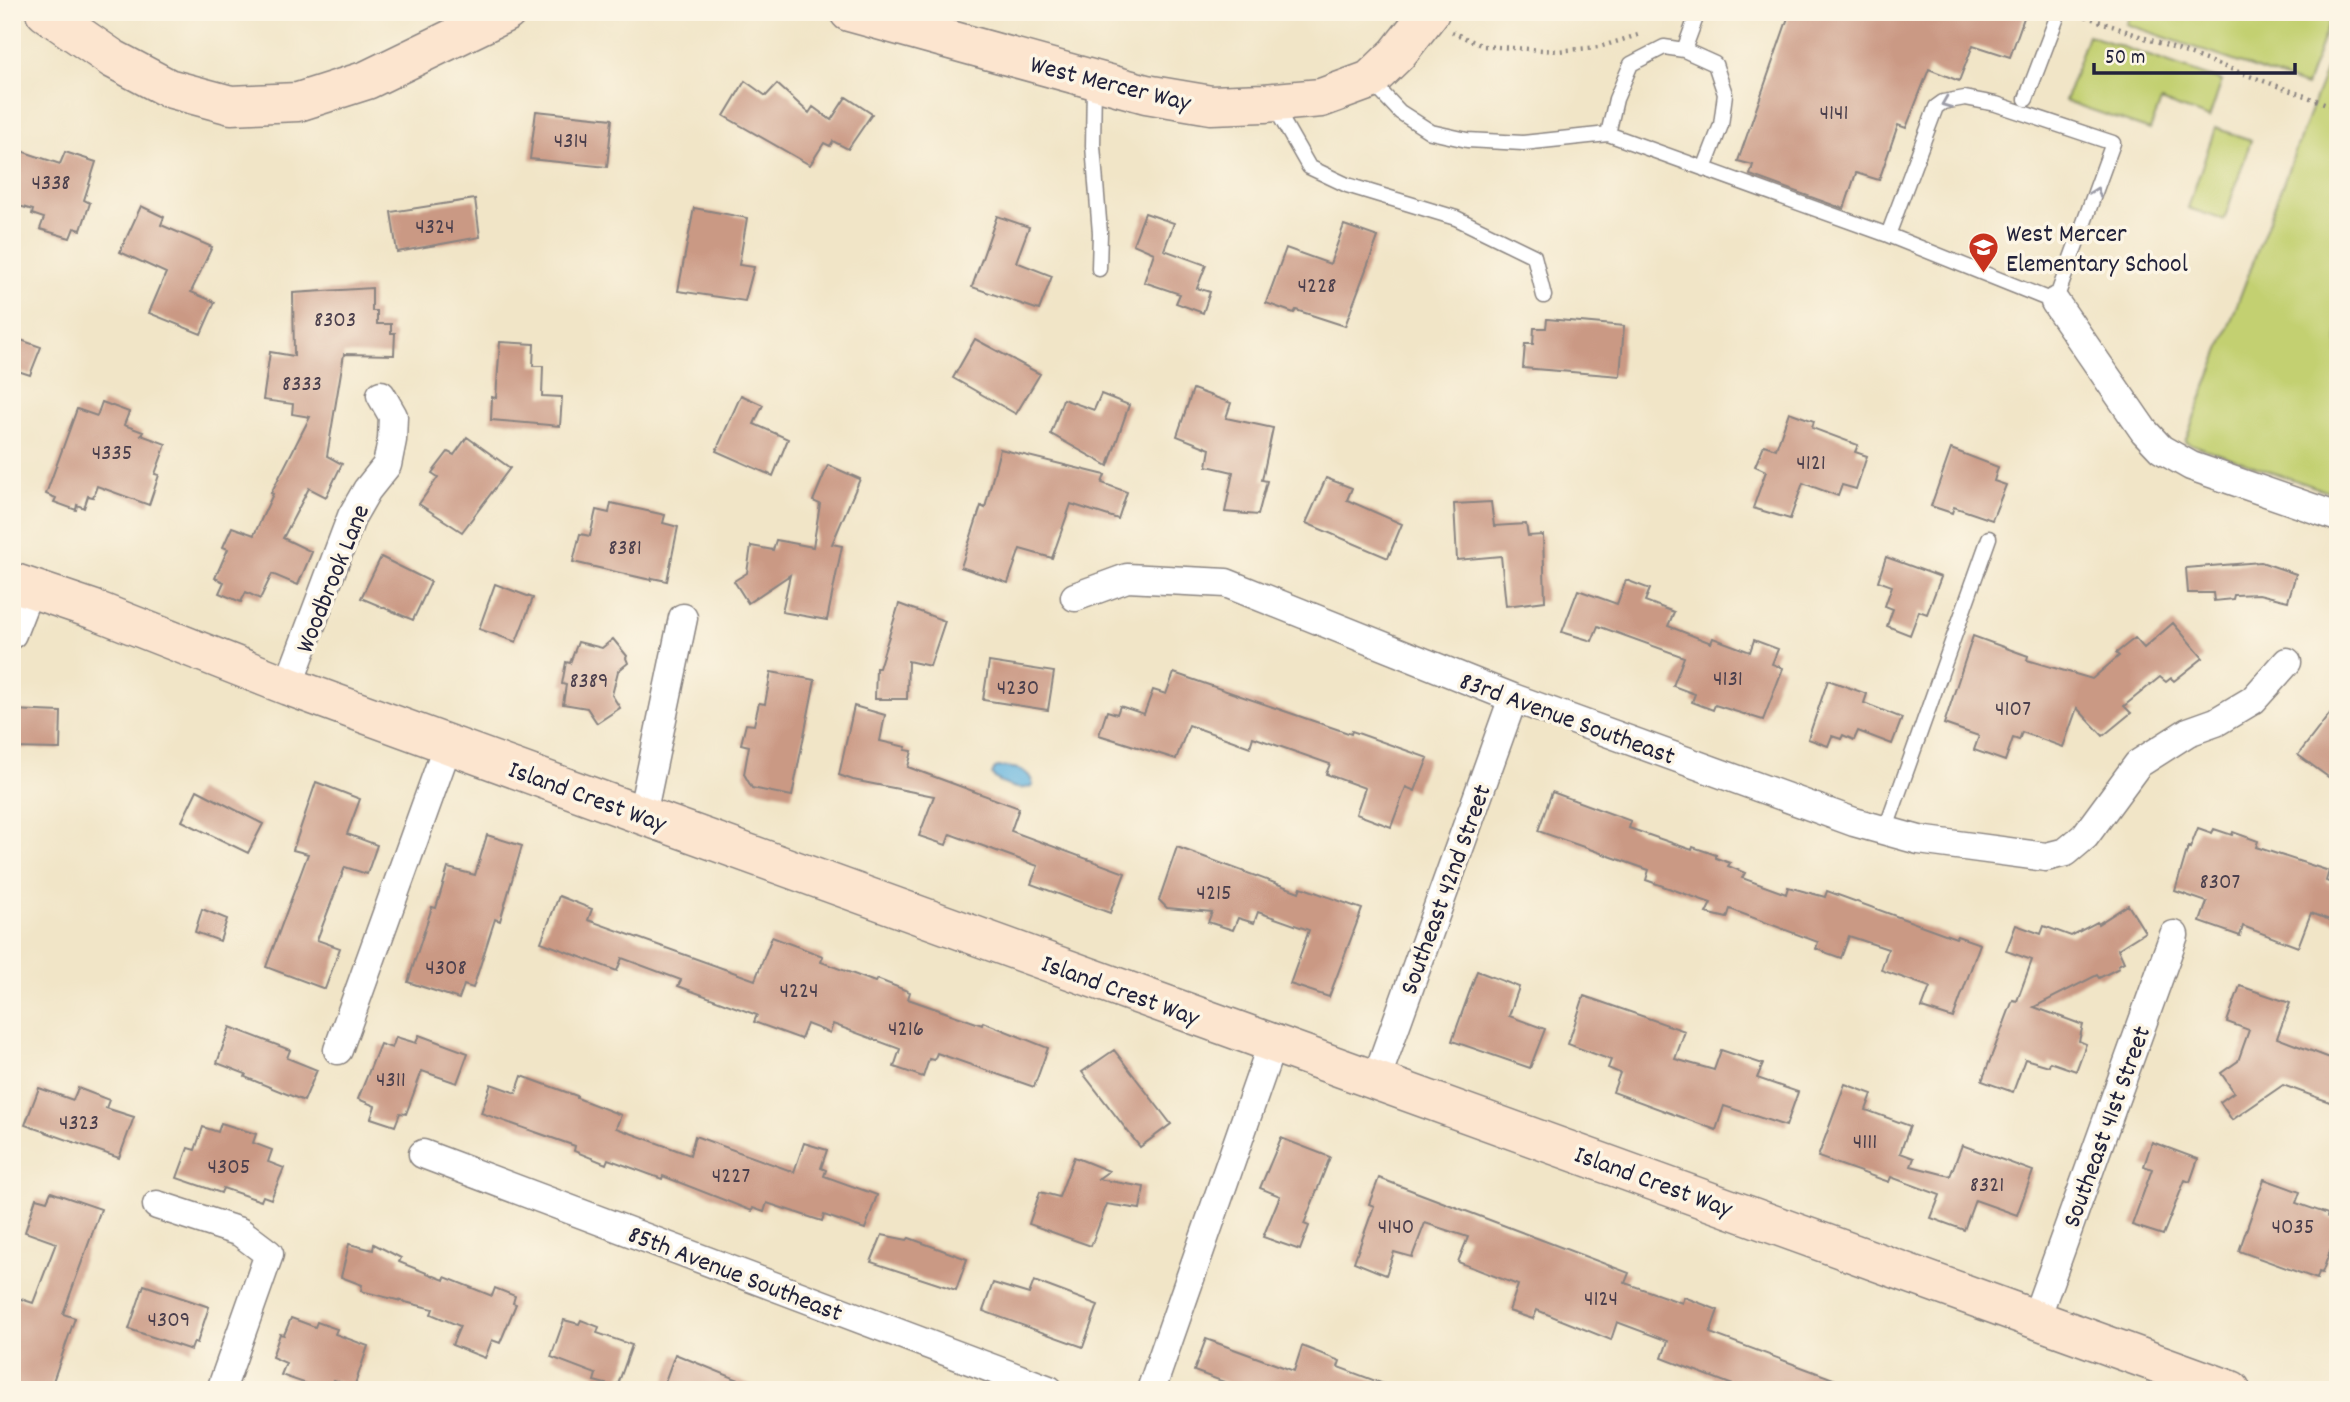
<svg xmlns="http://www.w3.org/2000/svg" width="2350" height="1402" viewBox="0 0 2350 1402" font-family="Dekko,sans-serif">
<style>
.green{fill:#c3d071;stroke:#727956;stroke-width:2}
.water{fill:#65b5e0;stroke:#446c8e;stroke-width:2}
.building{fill:#ca9984}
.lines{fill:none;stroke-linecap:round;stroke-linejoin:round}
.lane-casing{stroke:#8a8481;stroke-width:17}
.street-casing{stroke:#8a8481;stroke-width:31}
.secondary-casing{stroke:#8a8481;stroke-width:41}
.path{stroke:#8a8481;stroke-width:4.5;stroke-dasharray:2 5;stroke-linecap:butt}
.lane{stroke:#fff;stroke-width:14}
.street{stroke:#fff;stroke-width:28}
.secondary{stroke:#fce5cf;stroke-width:38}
.oneway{stroke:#9c9ca7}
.labels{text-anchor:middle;stroke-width:7;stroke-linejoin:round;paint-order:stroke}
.number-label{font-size:23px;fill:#4c404d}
.street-label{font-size:26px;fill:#22223b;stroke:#fcf5e5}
.poi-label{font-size:26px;fill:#22223b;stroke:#fcf5e5;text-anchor:start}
</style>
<rect width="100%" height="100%" fill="#fcf5e5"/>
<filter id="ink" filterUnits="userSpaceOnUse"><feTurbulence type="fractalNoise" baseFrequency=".0143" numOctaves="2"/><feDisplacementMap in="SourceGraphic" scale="14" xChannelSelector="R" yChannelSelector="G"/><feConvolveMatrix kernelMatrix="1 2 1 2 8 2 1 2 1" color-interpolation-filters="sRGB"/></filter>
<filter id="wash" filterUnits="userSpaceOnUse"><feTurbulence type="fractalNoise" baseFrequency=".00686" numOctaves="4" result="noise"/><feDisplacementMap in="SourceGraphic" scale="28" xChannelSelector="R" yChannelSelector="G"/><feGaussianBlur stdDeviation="1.57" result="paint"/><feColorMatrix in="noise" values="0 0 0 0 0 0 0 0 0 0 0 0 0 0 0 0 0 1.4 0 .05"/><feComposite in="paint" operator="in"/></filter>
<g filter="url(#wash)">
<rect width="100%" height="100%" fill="#f1e5c7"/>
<!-- green -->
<path class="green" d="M2131,12H2333L2306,86L2126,24Z
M2088,35L2222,81L2209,118L2161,101L2150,130L2065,101Z
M2338,38V495L2185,442Z
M2215,128L2251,140L2224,220L2188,208Z"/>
<!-- water -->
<path class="water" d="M998,767C1013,767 1030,768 1033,785C1021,793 1001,785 992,775L995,768Z"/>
<g id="blocks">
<!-- building -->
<path class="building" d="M1790,12H2026L2010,57L1973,45L1959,81L1929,69L1906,128L1898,125L1879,180L1856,173L1844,209L1750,175L1753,165L1738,161Z
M745,81L766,96L777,84L809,113L813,107L831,120L846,97L872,114L848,149L833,141L830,146L824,143L810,165L724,116Z
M536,111L612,119L607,167L530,159Z
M12,148L60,164L65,152L96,162L84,200L90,203L81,230L74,228L70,238L40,229L44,218L32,214L33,210L12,204Z
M475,199L480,237L397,252L391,212Z
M141,206L164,217L161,225L212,247L191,292L215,302L201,334L149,313L166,273L120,252Z
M694,208L747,218L739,265L754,267L745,301L678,291Z
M1145,213L1174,223L1164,250L1206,265L1197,288L1210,292L1203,313L1176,303L1180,294L1144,282L1154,253L1133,244Z
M997,216L1029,227L1016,262L1052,276L1039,310L972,287Z
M1344,225L1378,237L1345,326L1296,310L1294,313L1266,303L1286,248L1330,264Z
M372,288V311H377V324H391V333H395L394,355L344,354L327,456L342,464L326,497L309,488L283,538L312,552L298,585L272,574L260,599L246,592L241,602L219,593L224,582L215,578L228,549L223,547L232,527L254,535L273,494L271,493L310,417L292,414L293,404L263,400L270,352L294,356L293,293Z
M1547,319L1624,326L1620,376L1523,368L1525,344H1533L1534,328H1546Z
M12,337L41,347L30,375L12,369Z
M975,339L1040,374L1016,414L953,378Z
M500,342L534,344L533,366H543L542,396L562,397L560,426L491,420L492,397L496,398Z
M1193,389L1231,403L1226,418L1273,428L1262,480L1267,481L1258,515L1225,512L1233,472L1207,466L1210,449L1177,436Z
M1101,394L1129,405L1108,466L1051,434L1063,399L1094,410Z
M741,395L763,405L754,424L788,439L773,476L716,451Z
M102,402L129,412L124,425L143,432L141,435L166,444L155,474L159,475L149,505L97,486L93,497L88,496L84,508L77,505L76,510L54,502L56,498L46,494L77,409L97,416Z
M1789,412L1814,421L1812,428L1858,445L1855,452L1867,456L1856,489L1842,485L1838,496L1803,483L1790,519L1753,508L1766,471L1755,466L1764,445L1776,449Z
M467,437L510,468L462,532L419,504L438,477L432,473L448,452L454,455Z
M1000,449L1105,475L1102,483L1127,492L1118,519L1071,504L1052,558L1020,549L1008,583L961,567L981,506L985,508Z
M1951,449L1998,467L1994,481L2006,485L1992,520L1954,507L1952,513L1931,506Z
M828,465L860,479L832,544L842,546L827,620L782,612L790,575L748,603L734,581L747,573L751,546L773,550L776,540L813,547L820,504L813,501Z
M1326,478L1352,488L1347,500L1402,524L1388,558L1306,523Z
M1491,502L1494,526L1526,524L1528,536L1543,535L1545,601L1506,606L1501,556L1457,560L1454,504Z
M611,503L665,515L663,523L678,527L667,581L652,578L651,580L573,562L580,534L590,536L596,510L609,513Z
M381,557L431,582L413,620L361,598Z
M1886,557L1941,577L1927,614L1919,611L1910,635L1887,626L1893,609L1885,606L1892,586L1878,581Z
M2261,562L2296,574L2288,601L2259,594L2234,595L2233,599L2214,601L2213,593H2188L2186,568Z
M1626,580L1650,589L1645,601L1674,612L1668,626L1711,643L1713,638L1750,652L1754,640L1778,649L1772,664L1783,668L1763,720L1715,705L1713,710L1692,702L1695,694L1673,686L1684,657L1598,626L1592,641L1562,632L1578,590L1617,604Z
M495,584L533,598L516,642L479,629Z
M899,604L945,621L930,666L908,661L907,699H875L876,668H879Z
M2173,623L2203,658L2174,681L2171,678L2166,682L2160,677L2124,706L2131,713L2103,736L2077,708L2063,747L2022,732L2019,740L2013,738L2005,761L1974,750L1979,736L1944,724L1973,636L2028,656L2027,660L2092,679L2119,656L2116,653L2135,638L2144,648Z
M613,639L627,656L626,658L628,663L618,671L612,695L620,708L597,723L587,708L563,704L566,685L562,684L566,662L570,663L578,642L602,648Z
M989,662L1054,672L1048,710L983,700Z
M771,672L815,680L792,796L752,788L744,774L749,746L741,744L746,724L754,725L759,703L765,704Z
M1174,673L1351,734L1352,731L1428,758L1415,791L1406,787L1391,827L1356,814L1365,788L1326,774L1330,764L1253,737L1250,747L1189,725L1176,759L1099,735L1107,711L1117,714L1120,706L1144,714L1153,690L1166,694Z
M1828,680L1867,694L1864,703L1902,718L1892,744L1858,731L1854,740L1843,735L1841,739L1832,736L1828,746L1808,739Z
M2338,703V784L2298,755Z
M854,706L885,715L880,741L906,747L905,750L912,751L908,767L1019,808L1011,831L1125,873L1110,913L1031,884L1038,866L950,834L946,845L919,836L934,796L853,780L839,775Z
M12,710L61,712L60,749L12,748Z
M316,782L360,799L347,834L377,845L367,874L345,867L317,940L340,948L325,989L266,967L308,854L293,850Z
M197,790L263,824L248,853L182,821Z
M1552,792L1631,821L1629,828L1692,850L1693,847L1716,855V858L1730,863L1728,866L1745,873L1742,878L1786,894L1788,887L1825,897L1827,891L1956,938L1957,936L1980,944L1953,1018L1922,1008L1930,987L1881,970L1888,949L1849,936L1841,958L1816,949L1818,942L1730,909L1727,918L1706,913L1711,903L1646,880L1649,870L1538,831Z
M2198,828L2212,833L2214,829L2232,835L2233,832L2258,841L2256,847L2329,871L2326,881L2338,886V923L2311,913L2298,947L2243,926L2240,936L2200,922L2207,902L2175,891L2188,847L2190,848Z
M487,835L522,846L500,921L495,919L473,988L464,985L459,999L408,982L432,907L436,908L448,868L475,875Z
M1177,847L1299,892L1301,887L1362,909L1329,997L1290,984L1309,930L1258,912L1254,923L1238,918L1233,930L1208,922L1212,912L1167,908L1159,900Z
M559,896L592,909L588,920L755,980L772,937L823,956L821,962L875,982L877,979L910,992L908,999L982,1025L983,1022L1048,1048L1034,1087L937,1053L934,1060L929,1059L923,1077L894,1067L900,1049L833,1024L830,1033L807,1024L801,1039L754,1022L757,1015L678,986L681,980L622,958L617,971L541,942Z
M2128,905L2145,932L2118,949L2124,962L2118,965L2119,968L2099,978L2097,975L2034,1007L2083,1025L2079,1041L2086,1044L2076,1071L2050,1062L2049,1066L2025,1059L2013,1092L1982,1081L2013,1000L2017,1001L2032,960L2006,951L2016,925L2041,934L2044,926L2071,936L2097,922L2098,924Z
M202,909L227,919L220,941L195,932Z
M1477,971L1519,987L1509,1016L1545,1029L1530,1068L1452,1041Z
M2240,986L2290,1003L2277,1038L2338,1061V1105L2283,1085L2232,1120L2220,1102L2234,1092L2221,1073L2238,1061L2249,1030L2227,1022Z
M1584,996L1685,1031L1675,1059L1714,1070L1721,1050L1763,1064L1757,1078L1798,1092L1786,1126L1724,1106L1716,1130L1613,1092L1620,1073L1608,1068L1611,1060L1568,1044Z
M230,1027L290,1050L287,1058L317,1070L304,1101L245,1077L246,1074L217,1063Z
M419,1035L468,1053L457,1083L422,1071L406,1114L400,1113L395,1126L371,1118L375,1106L358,1099L380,1044L392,1048L396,1037L416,1043Z
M1114,1050L1171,1124L1140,1147L1082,1072Z
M522,1076L577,1096V1098L621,1115L616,1128L690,1155L695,1136L794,1172L804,1143L827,1150L821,1168L826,1170L824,1176L877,1195L865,1229L824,1215L822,1221L767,1203L764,1212L753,1208L752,1211L663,1176L662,1179L608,1159L606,1164L574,1151L575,1146L481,1113L491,1084L516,1093Z
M1845,1084L1872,1094L1866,1110L1910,1126L1900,1153L1914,1158L1911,1166L1950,1176L1962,1145L2033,1171L2017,1215L1975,1200L1964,1230L1931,1218L1940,1195L1891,1177L1889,1182L1818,1157Z
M39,1088L73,1100L78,1088L109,1100L106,1108L134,1117L119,1158L25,1125Z
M221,1123L256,1134L253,1143L272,1150L268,1162L284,1168L271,1199L263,1196L261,1201L223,1188L221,1193L177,1178L188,1148L195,1150L203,1127L218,1132Z
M1281,1138L1330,1157L1304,1224L1309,1226L1300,1250L1263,1237L1280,1196L1260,1188Z
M2152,1142L2198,1159L2190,1182L2185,1180L2163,1235L2132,1225L2152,1169L2144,1166Z
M1074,1157L1109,1171L1098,1179L1144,1187L1140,1209L1107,1204L1091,1246L1029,1224L1040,1192L1059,1197Z
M1379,1178L1629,1273L1625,1283L1682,1303L1684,1297L1718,1310L1710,1333L1855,1387L1854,1390H1746L1662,1358L1668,1341L1617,1322L1611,1340L1537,1310L1533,1319L1509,1311L1518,1285L1458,1262L1468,1237L1425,1223L1412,1257L1394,1252L1386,1275L1354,1262L1374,1206L1369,1204Z
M2264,1179L2300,1192L2296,1203L2328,1214L2327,1217L2338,1221V1229L2322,1273L2319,1272L2317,1279L2239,1251Z
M51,1192L101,1209L63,1314L75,1318L50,1390H12V1296L33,1303L56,1243L25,1232L36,1198L47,1201Z
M882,1235L907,1240L909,1238L967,1259L956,1290L871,1262Z
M349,1244L373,1250L374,1244L401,1258L399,1262L444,1280L445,1277L492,1296L495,1288L515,1296L513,1303L516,1304L500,1343L492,1340L485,1358L452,1345L460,1326L431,1314L433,1309L361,1291L362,1285L341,1277Z
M1034,1281L1098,1305L1083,1347L983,1311L993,1283L1029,1294Z
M144,1285L209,1307L197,1343L194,1342L191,1350L129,1329Z
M291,1318L315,1327L317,1322L337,1329L335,1334L368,1346L354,1387L334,1380L330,1390H324L281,1375L286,1363L272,1357L280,1334L284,1335Z
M564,1320L579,1324L581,1320L599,1327L597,1333L632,1345L617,1387L594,1381L596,1374L551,1357Z
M1206,1339L1294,1371L1302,1346L1340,1361L1338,1367L1392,1387L1391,1390H1228L1230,1384L1194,1371Z
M675,1354L761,1389L760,1390H662Z"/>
</g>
</g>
<g filter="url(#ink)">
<use href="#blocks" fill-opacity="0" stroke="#8a8481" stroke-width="2"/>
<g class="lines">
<defs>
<path id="lane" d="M1684,50L1698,12
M1371,81L1400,112L1431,132L1467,140L1523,143L1608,134L1888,235L2055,302L2113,143L1996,104L1965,98L1943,102L1936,107L1888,235
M1094,82L1093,146L1100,233L1099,269
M2026,99L2059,12
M1273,104L1309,167L1347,185L1456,218L1534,256L1544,296
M1608,134L1616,99L1631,64L1664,47L1684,50L1715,64L1725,94L1721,125L1704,169
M1885,831L1989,538"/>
<path id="street" d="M2055,302L2144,431L2161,449L2191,466L2338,517
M1075,597L1127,578L1226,583L1513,698L1854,822L1919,840L2046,857L2066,852L2085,836L2138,764L2188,732L2216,722L2253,700L2287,662
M12,634L30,588
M288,686L352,516L367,490L387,465L392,440L393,416L381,395
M642,815L683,618
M338,1050L448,744
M1376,1080L1513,698
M423,1154L1049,1390
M157,1205L240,1232L269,1254L221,1390
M2036,1318L2174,935
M1151,1390L1272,1044"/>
<path id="secondary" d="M45,12L113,59L168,88L231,105L298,102L367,80L507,12
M849,12L1146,94L1211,105L1264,103L1321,98L1370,80L1397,54L1430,12
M12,582L95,610L288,686L642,815L2231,1390"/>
</defs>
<!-- lane casing -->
<use href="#lane" class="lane-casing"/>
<!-- street casing -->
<use href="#street" class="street-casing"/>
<!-- secondary casing -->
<use href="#secondary" class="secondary-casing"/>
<!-- path -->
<path class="path" d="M2079,14L2338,108
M1452,32L1483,46L1558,51L1599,47L1638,35"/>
<!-- lane -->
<use href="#lane" class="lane"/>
<!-- street -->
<use href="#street" class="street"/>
<!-- secondary -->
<use href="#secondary" class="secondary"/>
</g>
<!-- one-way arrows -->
<defs><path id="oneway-chevron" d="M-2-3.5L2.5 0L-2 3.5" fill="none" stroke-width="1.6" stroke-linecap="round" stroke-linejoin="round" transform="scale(1.75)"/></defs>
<g class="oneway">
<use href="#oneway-chevron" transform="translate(1946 103) rotate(158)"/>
<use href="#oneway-chevron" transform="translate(2096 192) rotate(-70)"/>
</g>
</g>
<!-- icons -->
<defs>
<symbol id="school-pin" viewBox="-11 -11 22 30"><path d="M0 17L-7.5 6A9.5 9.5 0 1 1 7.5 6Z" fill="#c8321e" stroke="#fcf5e5"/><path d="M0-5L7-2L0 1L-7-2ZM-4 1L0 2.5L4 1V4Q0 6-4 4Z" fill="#fff"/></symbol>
</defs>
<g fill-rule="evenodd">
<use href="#school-pin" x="1966" y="230" width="35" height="47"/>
</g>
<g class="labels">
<!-- number labels -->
<g class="number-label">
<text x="1834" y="119">4141</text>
<text x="571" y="147">4314</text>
<text x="51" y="189">4338</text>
<text x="435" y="233">4324</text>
<text x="1317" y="292">4228</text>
<text x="335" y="326">8303</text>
<text x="302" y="390">8333</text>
<text x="112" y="459">4335</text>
<text x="1811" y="469">4121</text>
<text x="625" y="554">8381</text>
<text x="1728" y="685">4131</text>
<text x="589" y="687">8389</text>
<text x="1018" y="694">4230</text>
<text x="2013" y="715">4107</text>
<text x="2220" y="888">8307</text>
<text x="1214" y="899">4215</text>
<text x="446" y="974">4308</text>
<text x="799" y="997">4224</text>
<text x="906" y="1035">4216</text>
<text x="391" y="1086">4311</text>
<text x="79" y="1129">4323</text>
<text x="1865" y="1148">4111</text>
<text x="229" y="1173">4305</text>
<text x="731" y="1182">4227</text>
<text x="1987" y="1191">8321</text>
<text x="1396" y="1233">4140</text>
<text x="2293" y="1233">4035</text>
<text x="1601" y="1305">4124</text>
<text x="169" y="1326">4309</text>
</g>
<!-- street labels -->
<g class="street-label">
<text transform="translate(1111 82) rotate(14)" y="9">West Mercer Way</text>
<text transform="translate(331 578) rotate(-68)" y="9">Woodbrook Lane</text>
<text transform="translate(1568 717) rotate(20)" y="9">83rd Avenue Southeast</text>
<text transform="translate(588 795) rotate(20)" y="9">Island Crest Way</text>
<text transform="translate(1444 889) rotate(-70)" y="9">Southeast 42nd Street</text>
<text transform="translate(1121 989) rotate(20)" y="9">Island Crest Way</text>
<text transform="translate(2105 1126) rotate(-70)" y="9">Southeast 41st Street</text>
<text transform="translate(1654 1180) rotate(20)" y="9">Island Crest Way</text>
<text transform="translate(736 1272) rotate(21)" y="9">85th Avenue Southeast</text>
</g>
<!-- poi labels -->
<g class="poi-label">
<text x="2006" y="241">West Mercer<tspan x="2006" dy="30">Elementary School</tspan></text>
</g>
</g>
<!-- margin -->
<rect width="2350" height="1402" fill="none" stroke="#fcf5e5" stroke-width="42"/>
<!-- scale -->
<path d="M2094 63v10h201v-10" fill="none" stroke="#22223b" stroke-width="3.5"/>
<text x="2105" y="63" font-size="21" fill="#22223b" stroke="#fcf5e5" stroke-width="5" paint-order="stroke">50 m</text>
</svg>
